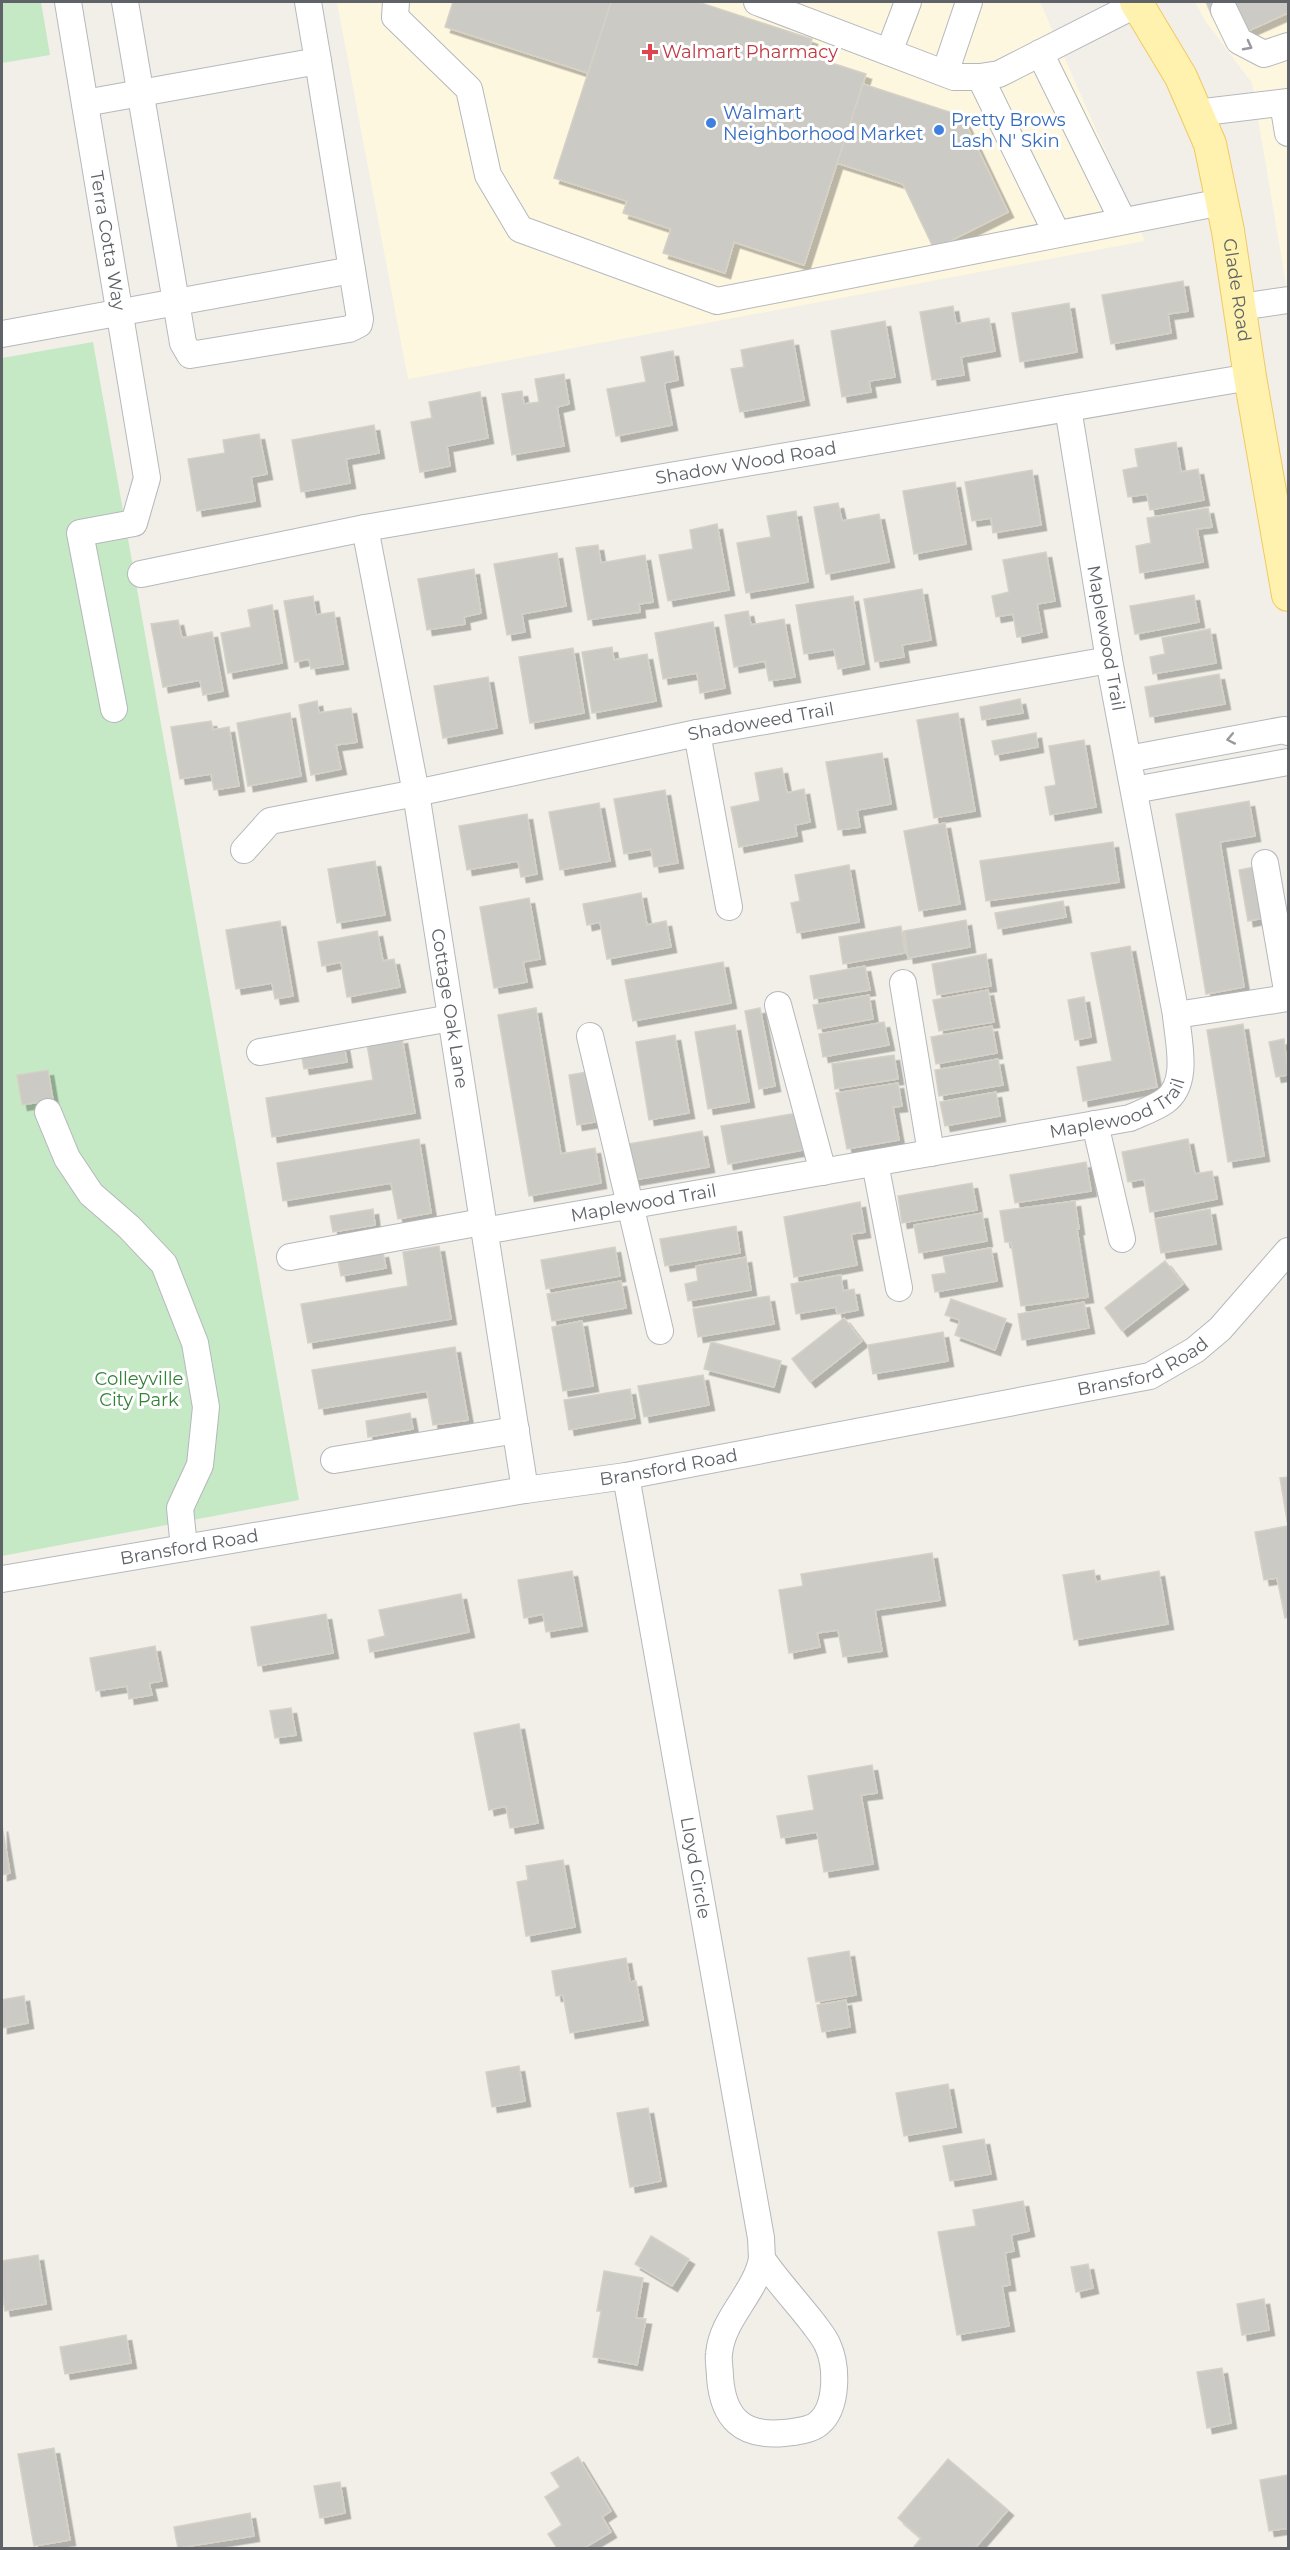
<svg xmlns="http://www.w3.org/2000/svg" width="1290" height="2550" viewBox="0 0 1290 2550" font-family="Montserrat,sans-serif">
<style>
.commercial{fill:#fef7e0}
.green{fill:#c5e8c5}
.building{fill:#cccac5;stroke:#d6d1c6;stroke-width:1.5;filter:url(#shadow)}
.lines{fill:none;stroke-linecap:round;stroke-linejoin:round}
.minor-casing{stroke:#b5b8bc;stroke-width:28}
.major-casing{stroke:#f2c960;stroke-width:34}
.minor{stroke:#fff;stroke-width:26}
.major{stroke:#fff2af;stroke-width:32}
.oneway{stroke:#979a9d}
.health-dot{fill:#e0444e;stroke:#fff;stroke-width:2}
.shop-dot{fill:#3f7fe0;stroke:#fff;stroke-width:2}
.labels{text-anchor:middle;stroke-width:6;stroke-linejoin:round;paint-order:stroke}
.health-label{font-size:18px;fill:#be3a42;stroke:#fff;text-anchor:start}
.shop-label{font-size:18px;fill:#366cbe;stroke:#fff;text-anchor:start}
.street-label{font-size:18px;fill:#5f6368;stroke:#fff}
.park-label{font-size:18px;fill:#348238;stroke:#fff}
</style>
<defs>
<filter id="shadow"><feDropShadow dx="5.5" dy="5.5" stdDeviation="0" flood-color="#0004"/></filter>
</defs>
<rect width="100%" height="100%" fill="#f1efe8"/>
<!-- commercial -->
<path class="commercial" d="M337,2H1040L1145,241L408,379Z
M1195,2H1288V296L1252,83L1206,22Z"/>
<!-- green -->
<path class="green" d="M2,2H41L50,55L2,63Z
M93,342L299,1500L2,1556V358Z"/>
<!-- building -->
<path class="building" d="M453,2H611L588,73L445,27Z
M611,2H698L812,39L807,55L866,74L804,265L734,242L725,273L663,253L671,229L623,213L627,201L554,178Z
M1206,2H1288V13L1248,31L1236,5L1212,16Z
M863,84L962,116L1008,212L934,249L903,184L837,163Z
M1183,281L1188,311L1168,314L1171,333L1111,344L1102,295Z
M1069,303L1077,352L1020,362L1012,313Z
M953,306L956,324L989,318L995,351L961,357L964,375L932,380L920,312Z
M885,321L895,377L869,381L871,392L842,397L831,331Z
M793,340L804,400L740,412L731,369L744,367L741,350Z
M673,351L678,380L664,383L672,425L616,436L607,389L646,382L641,357Z
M564,374L569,404L557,407L564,446L512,455L502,394L522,391L524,404L539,402L535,379Z
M480,392L488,438L447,446L450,466L420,472L411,422L432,418L429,402Z
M374,425L379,453L346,459L350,483L301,492L292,440Z
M259,434L267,474L251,477L255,501L197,511L188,459L225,453L223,440Z
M1176,442L1181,472L1198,469L1204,500L1150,510L1147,494L1128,497L1123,470L1138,467L1135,449Z
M1032,470L1041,525L993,533L991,518L972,521L965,482Z
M955,482L966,544L914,554L903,491Z
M838,503L842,521L879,514L889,562L826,574L814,507Z
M1208,508L1212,527L1197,529L1203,562L1140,573L1136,546L1151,543L1147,518Z
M796,511L808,582L746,593L737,543L771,537L767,516Z
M717,524L729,590L668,601L659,555L693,549L690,530Z
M598,545L601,563L645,555L653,602L639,604L640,612L588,620L576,548Z
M1046,552L1055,601L1037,604L1042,632L1017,637L1013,614L996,617L992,596L1009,592L1003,560Z
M557,553L566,606L522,614L525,632L507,635L494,564Z
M474,569L481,613L464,617L465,624L427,630L418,579Z
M922,589L931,640L902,645L904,657L875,662L864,599Z
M1194,595L1199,622L1135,634L1130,606Z
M313,596L316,615L334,612L343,664L311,669L309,659L295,662L284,601Z
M853,596L864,664L838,669L834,649L804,654L796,605Z
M272,605L282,663L228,673L221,633L251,627L248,610Z
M748,611L751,625L784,619L795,677L769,681L765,661L734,667L725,615Z
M178,620L182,638L212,632L223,691L203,695L200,680L163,687L151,624Z
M713,622L725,688L700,693L697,673L663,679L655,633Z
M1210,629L1216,663L1153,674L1150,657L1165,654L1162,638Z
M612,647L614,660L647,654L656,701L592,713L582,652Z
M573,648L584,713L530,723L519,657Z
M1219,674L1225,704L1150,717L1145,687Z
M488,677L497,728L443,738L434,686Z
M1020,699L1023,713L982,720L980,707Z
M317,701L319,713L351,708L357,742L336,745L341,769L311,775L299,705Z
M290,713L301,776L248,786L237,723Z
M958,713L975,811L934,818L917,720Z
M211,721L213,730L229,727L239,786L214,790L211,774L180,779L171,727Z
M1036,733L1038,747L995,755L992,741Z
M1084,740L1096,807L1050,815L1045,787L1056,785L1049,746Z
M882,753L891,804L857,810L860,827L838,830L826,762Z
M782,768L787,793L804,789L810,822L795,825L797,836L739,847L731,807L760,801L755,773Z
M665,790L678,863L654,867L651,849L624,854L614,799Z
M1249,801L1255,836L1220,842L1244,987L1206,994L1176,814Z
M599,803L610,861L560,870L549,812Z
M527,814L537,874L521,877L518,861L467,870L459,826Z
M945,823L960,904L919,911L904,831Z
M1113,842L1119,882L986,901L980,861Z
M375,861L385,915L337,923L328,869Z
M849,865L859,922L797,933L791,903L800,901L795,875Z
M1255,867L1264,918L1248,921L1239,870Z
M641,893L647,925L666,921L671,947L607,959L600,922L587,925L583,904Z
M529,898L540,959L523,962L527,982L494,988L480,907Z
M1063,901L1066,917L998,929L995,913Z
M966,920L970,947L908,958L904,931Z
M280,921L293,996L275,999L272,983L236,989L226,930Z
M901,926L905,953L843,964L839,937Z
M377,931L383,961L394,959L400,987L347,997L341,962L322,966L318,942Z
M1130,946L1157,1087L1083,1101L1077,1067L1112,1061L1091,953Z
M986,954L991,986L937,995L932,964Z
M723,962L731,1003L633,1021L625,980Z
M865,966L870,990L814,999L810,976Z
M988,990L994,1022L939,1031L933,1000Z
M869,995L873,1019L818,1029L813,1005Z
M1084,997L1091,1037L1075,1040L1068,1000Z
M536,1008L561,1154L595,1148L601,1183L529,1196L498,1015Z
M760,1008L775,1086L759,1089L745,1011Z
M884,1022L889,1045L823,1057L819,1034Z
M1243,1024L1264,1156L1228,1162L1207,1030Z
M735,1025L749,1102L708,1109L695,1032Z
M992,1026L997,1053L936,1064L931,1037Z
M675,1035L689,1113L649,1120L636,1042Z
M402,1038L415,1113L272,1137L266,1098L373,1080L367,1044Z
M1284,1039L1288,1075L1276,1077L1269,1042Z
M344,1045L347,1062L304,1069L301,1053Z
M894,1055L898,1079L835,1089L832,1064Z
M998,1059L1003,1085L939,1096L935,1070Z
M48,1070L53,1100L22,1105L17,1075Z
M586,1072L595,1122L577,1125L569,1075Z
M898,1083L902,1106L893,1107L899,1140L847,1149L836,1093Z
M996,1092L1000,1116L945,1126L940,1102Z
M797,1113L803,1150L728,1164L721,1126Z
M702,1131L709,1167L634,1180L628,1144Z
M419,1139L431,1213L398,1219L391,1183L283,1201L277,1163Z
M1188,1139L1195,1174L1212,1171L1217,1199L1150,1212L1144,1179L1128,1182L1122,1152Z
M1086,1162L1091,1191L1015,1203L1010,1175Z
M972,1183L977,1210L902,1223L898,1196Z
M1075,1201L1079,1229H1077L1088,1297L1021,1306L1011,1242H1005L1000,1211Z
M860,1202L865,1232L851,1234L857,1265L794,1277L784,1217Z
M373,1209L375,1225L333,1232L330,1216Z
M1210,1209L1216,1244L1161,1253L1155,1219Z
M982,1213L987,1241L919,1253L914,1225Z
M736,1226L740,1253L665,1266L660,1239Z
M439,1246L451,1319L308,1343L301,1304L408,1286L403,1252Z
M615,1247L620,1276L546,1289L541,1260Z
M991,1248L997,1281L935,1292L932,1275L946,1273L943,1257Z
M383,1252L386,1268L341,1276L338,1260Z
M746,1257L751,1290L688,1301L685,1284L698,1281L696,1266Z
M1165,1261L1183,1284L1122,1331L1105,1308Z
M841,1275L843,1291L854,1289L858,1310L837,1314L836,1307L796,1314L791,1284Z
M621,1281L626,1308L552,1321L547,1294Z
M769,1296L774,1324L698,1337L693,1309Z
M951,1299L1006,1319L995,1350L955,1335L960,1320L945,1315Z
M1084,1302L1089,1328L1022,1340L1018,1314Z
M844,1318L862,1341L810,1382L792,1359Z
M582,1321L593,1386L563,1391L552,1327Z
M943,1332L948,1361L873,1374L868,1345Z
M711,1342L781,1361L774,1387L704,1369Z
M455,1347L468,1420L433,1425L427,1391L319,1409L312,1370Z
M703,1375L709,1405L644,1417L638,1386Z
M630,1389L635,1418L569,1430L564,1400Z
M410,1413L413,1429L368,1437L366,1421Z
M1288,1477V1526L1280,1478Z
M1288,1526V1617L1285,1618L1277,1578L1264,1580L1255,1532Z
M932,1553L940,1600L875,1610L882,1651L843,1657L838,1630L817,1633L820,1647L789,1653L779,1590L803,1586L801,1574Z
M1094,1570L1096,1582L1159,1571L1168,1624L1074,1640L1063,1575Z
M572,1571L582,1626L546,1632L543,1614L524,1618L518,1580Z
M461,1594L469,1632L370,1652L368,1640L385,1636L379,1610Z
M326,1614L333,1653L258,1666L251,1627Z
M155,1646L162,1681L149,1683L152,1695L129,1699L127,1686L96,1691L90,1658Z
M291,1708L296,1735L275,1738L270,1711Z
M519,1724L538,1823L510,1828L506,1806L489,1810L474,1733Z
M872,1765L877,1793L861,1795L873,1864L824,1872L817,1832L781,1838L777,1816L814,1810L808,1776Z
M2,1826L10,1873L2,1875Z
M563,1860L575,1927L526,1936L517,1882L528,1880L526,1866Z
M849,1951L856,1995L816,2002L808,1958Z
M626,1958L630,1982L636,1981L643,2020L570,2033L563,1995L556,1996L552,1971Z
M24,1996L28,2023L2,2028V2000Z
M846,2000L850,2027L822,2032L817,2005Z
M519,2066L525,2101L492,2107L486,2072Z
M948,2084L956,2127L904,2136L896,2093Z
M648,2108L661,2181L630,2187L617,2113Z
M984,2139L991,2174L950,2181L943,2146Z
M1023,2201L1029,2231L1011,2235L1014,2251L1005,2253L1010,2285L1002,2286L1009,2326L957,2335L938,2232L976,2226L973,2210Z
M651,2236L689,2259L672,2286L635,2264Z
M38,2255L46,2304L5,2311L2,2294V2261Z
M1088,2264L1093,2288L1076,2292L1071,2267Z
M604,2271L643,2278L636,2318L646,2319L637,2365L593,2357L601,2311H597Z
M1264,2299L1269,2330L1242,2335L1237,2304Z
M126,2335L131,2363L65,2374L60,2347Z
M1222,2368L1231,2423L1207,2428L1197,2372Z
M54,2448L70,2540L34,2546L18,2454Z
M578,2457L611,2511L602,2517L611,2532L584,2548H557L548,2534L562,2525L545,2497L560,2487L551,2473Z
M948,2459L1008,2510L975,2548H913L921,2538L898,2518Z
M1288,2475V2528L1269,2531L1260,2480Z
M340,2482L345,2513L320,2518L314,2486Z
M250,2513L254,2536L178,2548L174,2527Z"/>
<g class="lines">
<defs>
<g id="minor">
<path id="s1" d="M68,2L147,478L134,523L80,533L114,709"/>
<path d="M125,2L183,343L190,355L349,329L359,324L360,319L318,61"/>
<path d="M396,2L395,17L469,89L488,175L520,229L717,301L1222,202"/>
<path d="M757,2L954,77H980L999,74L1137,4"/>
<path d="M1224,10L1239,41L1264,54L1288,46"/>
<path d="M889,52L908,2"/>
<path d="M1040,53L1123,221"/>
<path d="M945,73L969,2"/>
<path d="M980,77L1057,234"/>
<path d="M85,103L318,61L308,2"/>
<path d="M1283,103L1288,133"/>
<path d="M1196,113L1288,102"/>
<path d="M1240,307L1288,300"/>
<path d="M2,334L352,270"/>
<path id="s2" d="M365,528L416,793L525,1490"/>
<path id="s3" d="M141,574L365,528L1250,377"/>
<path d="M697,733L729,907"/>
<path d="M1128,759L1284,730L1288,732"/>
<path d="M1134,790L1288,762"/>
<path id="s4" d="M244,850L270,821L416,793L697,733L1109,660"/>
<path d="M1265,863L1288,996"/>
<path d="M903,983L931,1153"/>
<path d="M778,1005L823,1172"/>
<path d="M1176,1015L1288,998"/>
<path d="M590,1036L660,1331"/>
<path d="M260,1052L451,1018"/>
<path d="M48,1112L67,1158L91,1194L129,1227L164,1264L195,1343L206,1407L200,1465L180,1508L184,1548"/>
<path d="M1095,1124L1122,1239"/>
<path d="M875,1163L899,1288"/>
<path id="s5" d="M484,1231L1130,1118C1141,1113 1155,1108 1165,1101C1190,1083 1178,1041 1176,1015L1109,660L1068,408"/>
<path d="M290,1257L482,1222"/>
<path d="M334,1460L516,1430"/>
<path id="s6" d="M626,1476L761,2238L762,2259"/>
<path id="s7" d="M2,1579L525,1490L626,1476L1150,1376L1195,1350L1220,1329L1288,1251"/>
<path d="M762,2259C777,2281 796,2301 813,2323C818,2330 825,2338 828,2346C837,2366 838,2407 819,2423C812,2430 794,2432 784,2433C742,2437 723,2418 720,2377C720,2369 718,2361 719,2354C722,2318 755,2294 762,2259Z"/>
</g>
<g id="major">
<path id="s8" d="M1136,2L1181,77L1210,144L1228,231L1250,377L1288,595"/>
</g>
</defs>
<!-- minor casing -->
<use href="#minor" class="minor-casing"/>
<!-- major casing -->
<use href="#major" class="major-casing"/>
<!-- minor -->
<use href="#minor" class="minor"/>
<!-- major -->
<use href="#major" class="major"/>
</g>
<!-- one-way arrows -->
<defs><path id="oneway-chevron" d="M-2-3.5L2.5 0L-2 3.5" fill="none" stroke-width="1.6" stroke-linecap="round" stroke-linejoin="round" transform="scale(1.5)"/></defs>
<g class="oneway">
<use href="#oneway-chevron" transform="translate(1248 46) rotate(28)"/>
<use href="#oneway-chevron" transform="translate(1231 739) rotate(169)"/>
</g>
<!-- markers -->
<path class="health-dot" d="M647 43h6v6h6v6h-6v6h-6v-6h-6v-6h6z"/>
<g class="shop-dot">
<circle cx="711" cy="123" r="6"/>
<circle cx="939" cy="130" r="6"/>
</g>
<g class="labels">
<!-- health labels -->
<g class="health-label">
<text x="662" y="58">Walmart Pharmacy</text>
</g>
<!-- shop labels -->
<g class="shop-label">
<text x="723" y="119">Walmart<tspan x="723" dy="21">Neighborhood Market</tspan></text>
<text x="951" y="126">Pretty Brows<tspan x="951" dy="21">Lash N' Skin</tspan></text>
</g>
<!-- street labels -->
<g class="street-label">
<text dy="6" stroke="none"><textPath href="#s1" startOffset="242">Terra Cotta Way</textPath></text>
<text dy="6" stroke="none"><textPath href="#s8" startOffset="309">Glade Road</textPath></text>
<text dy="6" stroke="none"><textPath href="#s3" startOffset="615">Shadow Wood Road</textPath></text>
<text transform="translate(1106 638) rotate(80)" y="6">Maplewood Trail</text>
<text dy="6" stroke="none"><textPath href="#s4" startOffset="540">Shadoweed Trail</textPath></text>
<text dy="6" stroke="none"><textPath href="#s2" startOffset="488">Cottage Oak Lane</textPath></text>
<text dy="6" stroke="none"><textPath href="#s5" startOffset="648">Maplewood Trail</textPath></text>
<text dy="6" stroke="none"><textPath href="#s5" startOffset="162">Maplewood Trail</textPath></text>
<text dy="6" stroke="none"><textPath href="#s7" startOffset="1162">Bransford Road</textPath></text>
<text dy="6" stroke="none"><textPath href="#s7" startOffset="676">Bransford Road</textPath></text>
<text dy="6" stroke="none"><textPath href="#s7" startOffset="190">Bransford Road</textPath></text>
<text dy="6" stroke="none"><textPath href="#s6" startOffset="398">Lloyd Circle</textPath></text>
</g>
<!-- park labels -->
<g class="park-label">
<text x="139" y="1385">Colleyville<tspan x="139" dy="21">City Park</tspan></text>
</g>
</g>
<!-- border -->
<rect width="1290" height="2550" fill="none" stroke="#5f6368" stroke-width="6"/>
</svg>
